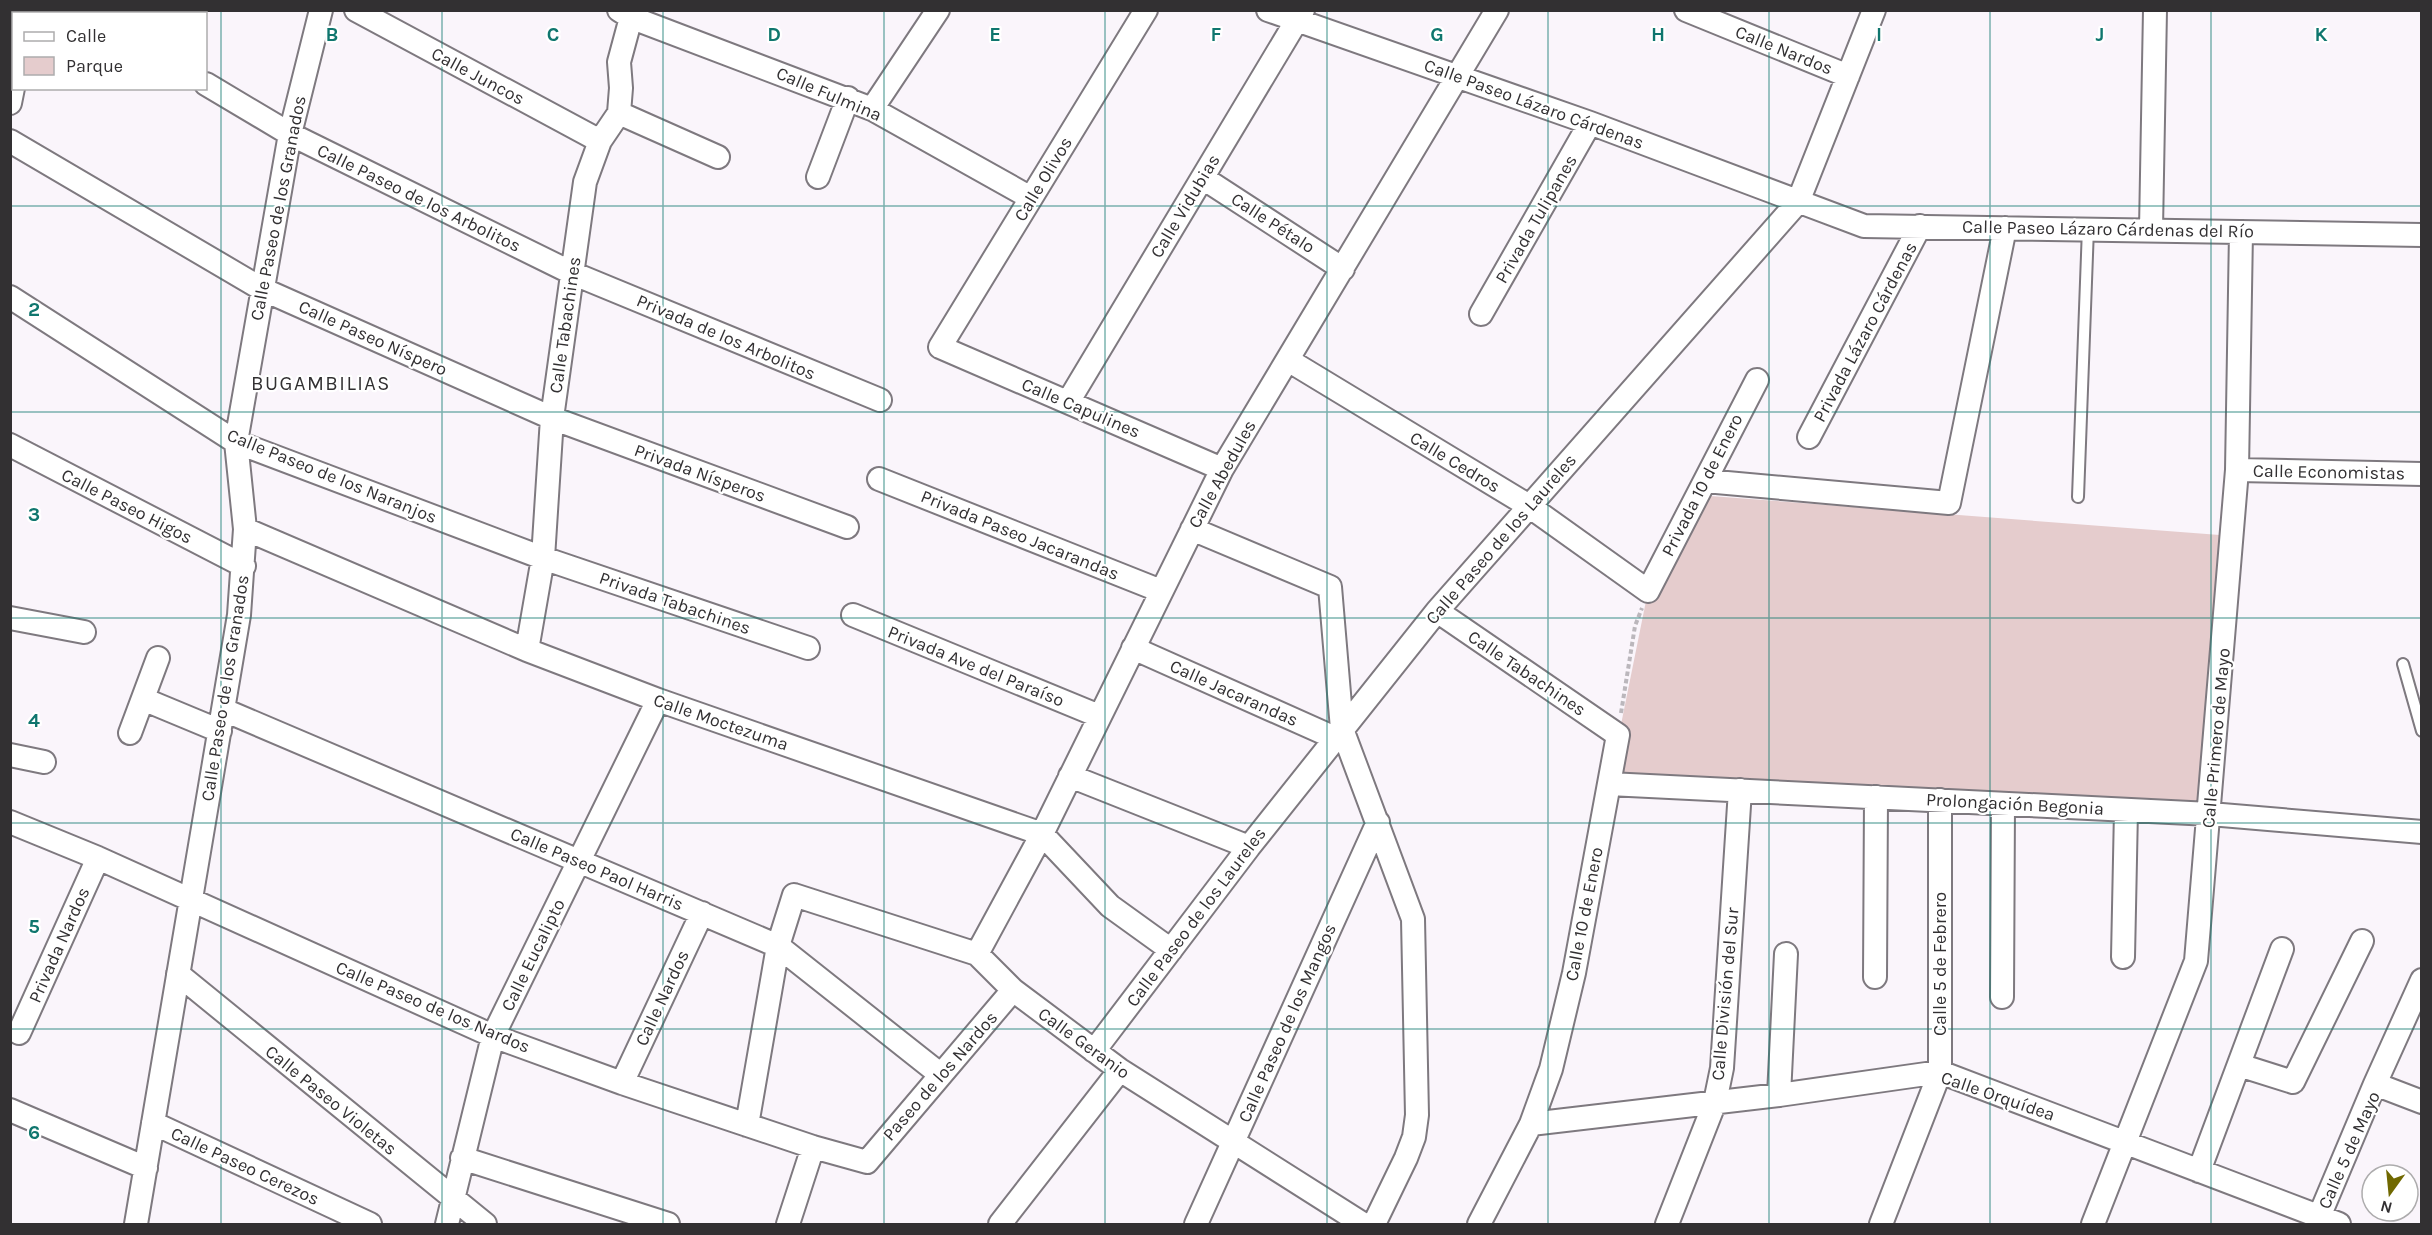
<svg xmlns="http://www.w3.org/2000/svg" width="2432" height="1235" viewBox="0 0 2432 1235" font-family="Karla,sans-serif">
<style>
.green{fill:#e5cccd}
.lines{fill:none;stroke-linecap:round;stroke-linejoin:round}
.service-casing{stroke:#7e797f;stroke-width:14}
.minor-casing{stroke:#7e797f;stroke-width:26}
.path{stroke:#bbb7bc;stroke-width:4;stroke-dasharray:4.5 3;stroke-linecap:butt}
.service{stroke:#fff;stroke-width:10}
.minor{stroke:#fff;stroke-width:22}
.grid{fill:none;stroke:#0f766e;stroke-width:1.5;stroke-opacity:0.55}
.labels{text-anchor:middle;stroke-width:4.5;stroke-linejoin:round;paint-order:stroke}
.street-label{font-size:18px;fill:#323032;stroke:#fff}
.neighbourhood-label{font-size:20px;letter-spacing:1.5px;fill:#323032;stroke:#fff}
.grid-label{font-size:20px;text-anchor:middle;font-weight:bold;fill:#0f766e;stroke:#fff;stroke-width:4.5;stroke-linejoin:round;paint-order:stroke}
</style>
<rect width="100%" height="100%" fill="#faf5fb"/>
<!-- green -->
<path class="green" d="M1697,495L2233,536L2210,814L1609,784L1648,591Z"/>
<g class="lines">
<defs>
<path id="service" d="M2078,497L2088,228
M2403,664L2422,731"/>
<path id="minor" d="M84,10L89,14
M356,10L600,141
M619,10L630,17L872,109L1031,198
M1146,10L940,347L1222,469
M1268,10L1590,123L1864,226L2422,235
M1686,10L1848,76
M24,14V10
M206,84L290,134L572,273L880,400
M10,103L14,83
M872,109L938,10
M619,113L718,157
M10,141L262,289L552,418L847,527
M818,177L848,98
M1203,178L1343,269
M2151,229L2155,10
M10,297L236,442L543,558L808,648
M1481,314L1590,123
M1288,360L1529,506L1648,591L1757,380
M1068,402L1303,10
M1809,437L1920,226
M10,445L244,566
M2237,470L2422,474
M879,479L1161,591
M1705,481L1949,503L2005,228
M245,529L527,650L658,700L1042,834L1110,906L1171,950
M1192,529L1330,587L1342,729L1413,919L1417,1115L1414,1137L1406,1158L1374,1224
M1437,611L1618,735L1574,973L1551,1069L1531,1124L1479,1224
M853,615L1099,716
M10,618L84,632
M1133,648L1335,738
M527,650L543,558L552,418L585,182L600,141L619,113L621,88L619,62L633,10
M143,699L220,731
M224,710L778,946L941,1075
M130,733L158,658
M10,755L44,762
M1070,776L1249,847
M1609,784L2210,814L2422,832
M10,822L98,858L493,1036L622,1083L813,1147L867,1162L1013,990
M977,954L1042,834L1222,469L1497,10
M2123,957L2126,810
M178,974L485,1224
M1875,977L1876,797
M2002,997L2003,804
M19,1033L98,858
M1094,1051L1249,847L1437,611L1798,202L1874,10
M2239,1065L2293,1082L2362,941
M622,1083L702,913
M2375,1084L2422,1102
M1779,1095L1786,954
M10,1110L146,1168
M153,1123L370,1224
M1531,1124L1779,1095L1940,1072L2339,1224
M747,1125L778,946L794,895L977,954L1013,990L1120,1070L1363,1224
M462,1158L668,1224
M2199,1171L2282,949
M136,1224L239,615L245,529L236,442L290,134L321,10
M447,1224L493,1036L658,700
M788,1224L813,1147
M1000,1224L1120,1070
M1196,1224L1378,822
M1667,1224L1715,1102L1722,1068L1740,790
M1881,1224L1940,1072V800
M2093,1224L2196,961L2237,470L2241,232
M2316,1224L2375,1084L2422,980"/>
</defs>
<!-- service casing -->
<use href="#service" class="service-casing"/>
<!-- minor casing -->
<use href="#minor" class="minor-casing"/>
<!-- path -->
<path class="path" d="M1621,713L1635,626L1642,608"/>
<!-- service -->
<use href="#service" class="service"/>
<!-- minor -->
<use href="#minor" class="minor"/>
</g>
<!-- grid -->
<path class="grid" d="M221,10V1224M442,10V1224M663,10V1224M884,10V1224M1105,10V1224M1327,10V1224M1548,10V1224M1769,10V1224M1990,10V1224M2211,10V1224M10,206H2422M10,412H2422M10,618H2422M10,823H2422M10,1029H2422"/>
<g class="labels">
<!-- street labels -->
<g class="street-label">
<text transform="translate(1784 50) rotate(22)" y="6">Calle Nardos</text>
<text transform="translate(478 76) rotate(28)" y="6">Calle Juncos</text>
<text transform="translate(829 94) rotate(23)" y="6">Calle Fulmina</text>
<text transform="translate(1534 104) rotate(20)" y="6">Calle Paseo Lázaro Cárdenas</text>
<text transform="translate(1043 179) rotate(-59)" y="6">Calle Olivos</text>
<text transform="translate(419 198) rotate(26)" y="6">Calle Paseo de los Arbolitos</text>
<text transform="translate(1185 206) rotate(-59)" y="6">Calle Vidubias</text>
<text transform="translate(278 208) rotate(-79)" y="6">Calle Paseo de los Granados</text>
<text transform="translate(1536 219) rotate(-60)" y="6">Privada Tulipanes</text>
<text transform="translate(1273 223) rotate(33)" y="6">Calle Pétalo</text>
<text transform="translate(2108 229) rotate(1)" y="6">Calle Paseo Lázaro Cárdenas del Río</text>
<text transform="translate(565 325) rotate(-82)" y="6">Calle Tabachines</text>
<text transform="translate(1865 332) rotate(-62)" y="6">Privada Lázaro Cárdenas</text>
<text transform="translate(726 337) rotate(23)" y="6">Privada de los Arbolitos</text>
<text transform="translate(373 338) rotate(24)" y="6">Calle Paseo Níspero</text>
<text transform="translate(1081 408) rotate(23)" y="6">Calle Capulines</text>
<text transform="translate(1455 462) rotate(31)" y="6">Calle Cedros</text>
<text transform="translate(2329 472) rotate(1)" y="6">Calle Economistas</text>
<text transform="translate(700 473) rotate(20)" y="6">Privada Nísperos</text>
<text transform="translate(1222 474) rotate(-61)" y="6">Calle Abedules</text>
<text transform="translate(332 476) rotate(22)" y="6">Calle Paseo de los Naranjos</text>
<text transform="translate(1702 485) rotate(-63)" y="6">Privada 10 de Enero</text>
<text transform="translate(127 506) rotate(27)" y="6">Calle Paseo Higos</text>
<text transform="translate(1020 535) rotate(22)" y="6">Privada Paseo Jacarandas</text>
<text transform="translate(1501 539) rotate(-49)" y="6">Calle Paseo de los Laureles</text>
<text transform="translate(675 603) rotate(19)" y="6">Privada Tabachines</text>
<text transform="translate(976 666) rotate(22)" y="6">Privada Ave del Paraíso</text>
<text transform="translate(1527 673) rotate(34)" y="6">Calle Tabachines</text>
<text transform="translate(225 688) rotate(-81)" y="6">Calle Paseo de los Granados</text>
<text transform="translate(1234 693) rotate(24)" y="6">Calle Jacarandas</text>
<text transform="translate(721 722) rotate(19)" y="6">Calle Moctezuma</text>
<text transform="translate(2216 738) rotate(-85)" y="6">Calle Primero de Mayo</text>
<text transform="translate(2015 804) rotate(3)" y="6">Prolongación Begonia</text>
<text transform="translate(597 869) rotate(23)" y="6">Calle Paseo Paol Harris</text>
<text transform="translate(1584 914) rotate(-79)" y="6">Calle 10 de Enero</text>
<text transform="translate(1196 917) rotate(-53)" y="6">Calle Paseo de los Laureles</text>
<text transform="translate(59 945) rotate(-66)" y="6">Privada Nardos</text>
<text transform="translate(533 955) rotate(-64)" y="6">Calle Eucalipto</text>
<text transform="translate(1940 964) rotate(-90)" y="6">Calle 5 de Febrero</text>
<text transform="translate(1725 994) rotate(-85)" y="6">Calle División del Sur</text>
<text transform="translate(662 998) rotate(-65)" y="6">Calle Nardos</text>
<text transform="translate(433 1007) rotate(23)" y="6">Calle Paseo de los Nardos</text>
<text transform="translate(1287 1023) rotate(-66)" y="6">Calle Paseo de los Mangos</text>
<text transform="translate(1084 1043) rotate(36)" y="6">Calle Geranio</text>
<text transform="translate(940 1076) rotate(-49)" y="6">Paseo de los Nardos</text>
<text transform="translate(1998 1096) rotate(19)" y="6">Calle Orquídea</text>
<text transform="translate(331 1100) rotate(39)" y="6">Calle Paseo Violetas</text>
<text transform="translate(2349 1150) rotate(-66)" y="6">Calle 5 de Mayo</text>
<text transform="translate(245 1166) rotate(25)" y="6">Calle Paseo Cerezos</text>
</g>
<!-- neighbourhood labels -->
<g class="neighbourhood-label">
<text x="321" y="390">BUGAMBILIAS</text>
</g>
</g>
<g class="grid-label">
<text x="332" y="41">B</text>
<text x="553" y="41">C</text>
<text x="774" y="41">D</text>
<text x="995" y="41">E</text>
<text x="1216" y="41">F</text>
<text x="1437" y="41">G</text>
<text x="1658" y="41">H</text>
<text x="1879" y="41">I</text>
<text x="2100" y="41">J</text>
<text x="2321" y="41">K</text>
<text x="34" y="316">2</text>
<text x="34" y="521">3</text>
<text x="34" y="727">4</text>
<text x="34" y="933">5</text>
<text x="34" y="1139">6</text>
</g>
<!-- border -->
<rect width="2432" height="1235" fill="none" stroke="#323032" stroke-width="24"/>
<!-- legend -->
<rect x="12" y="12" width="195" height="78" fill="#ffffff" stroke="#adacad" stroke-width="1.5"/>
<rect x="24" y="32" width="30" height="9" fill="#ffffff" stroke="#adacad" stroke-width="1.5"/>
<text x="66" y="42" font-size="18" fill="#323032">Calle</text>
<rect x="24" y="57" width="30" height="18" fill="#e5cccd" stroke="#adacad" stroke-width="1.5"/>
<text x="66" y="72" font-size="18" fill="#323032">Parque</text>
<!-- north arrow -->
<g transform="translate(2390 1193) rotate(195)"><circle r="28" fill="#ffffff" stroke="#adacad" stroke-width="1.5"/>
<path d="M0-4.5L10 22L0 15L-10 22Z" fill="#706800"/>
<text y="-9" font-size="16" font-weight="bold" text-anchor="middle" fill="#323032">N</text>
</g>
</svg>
